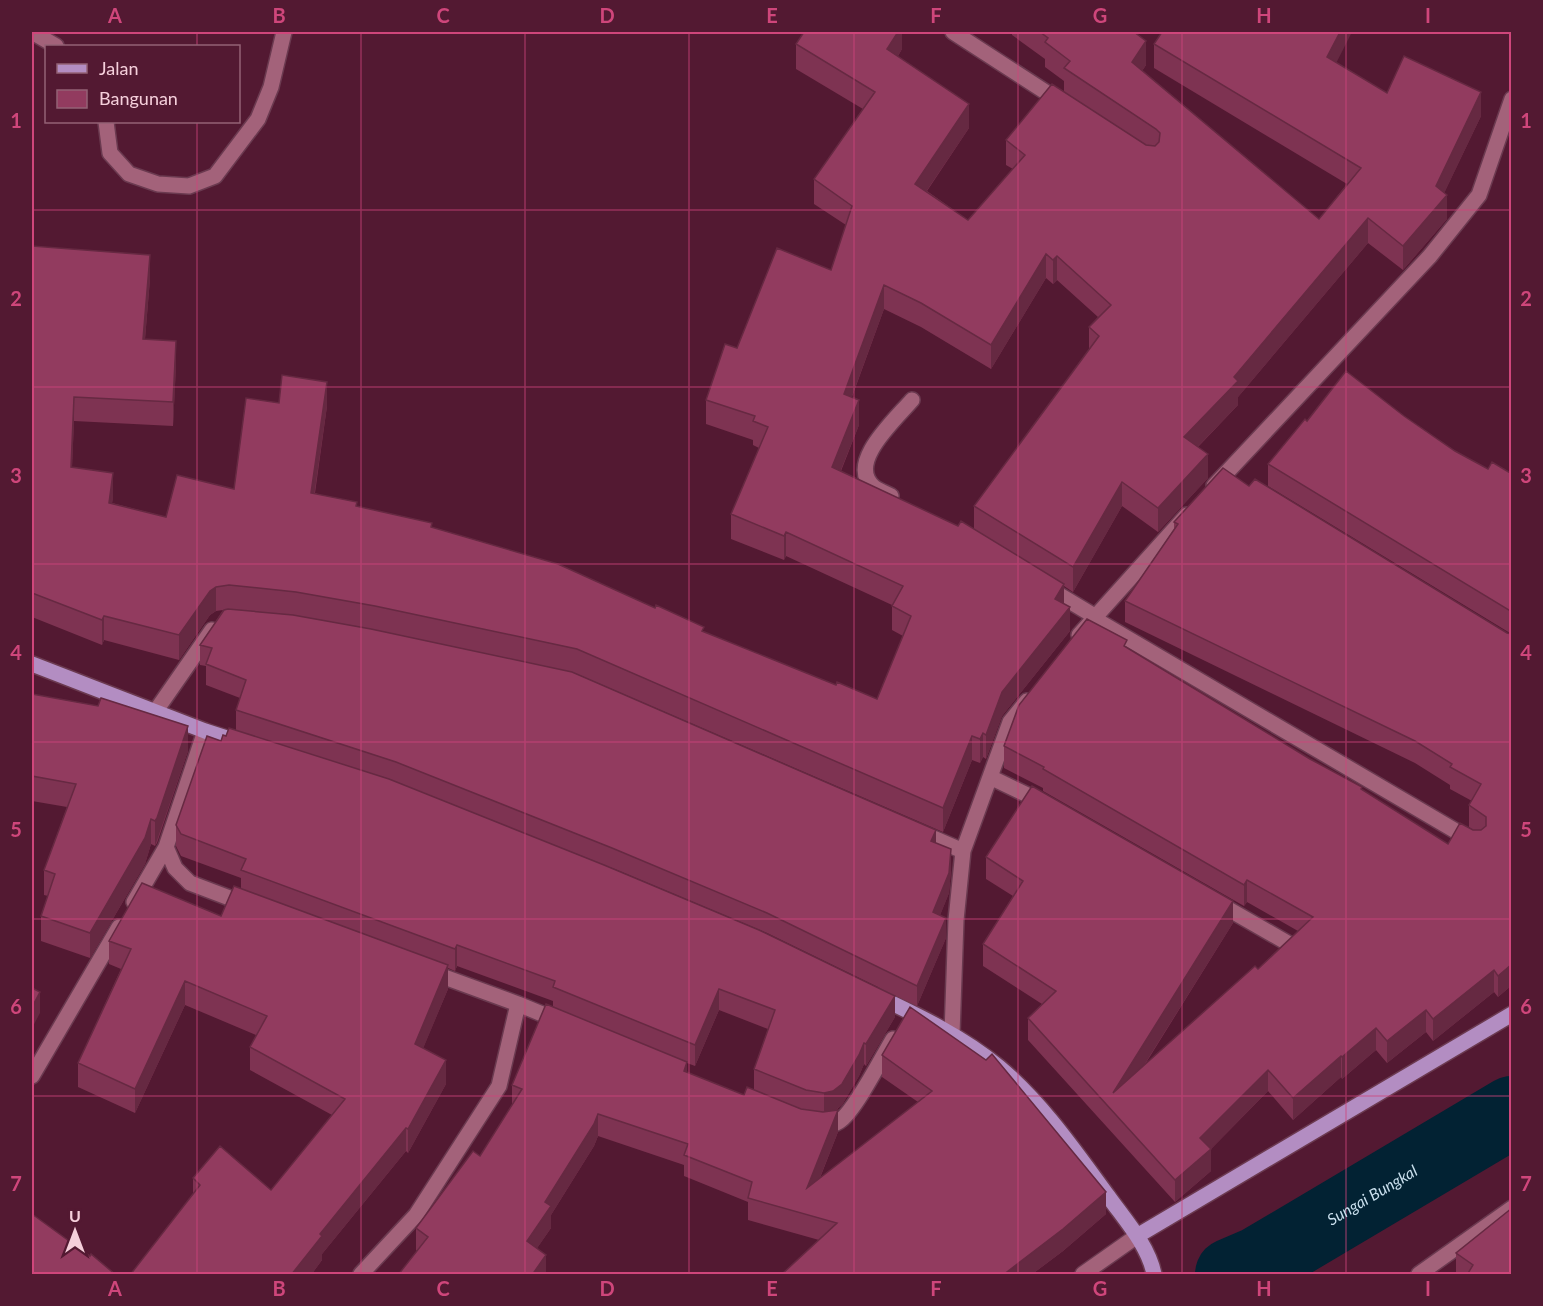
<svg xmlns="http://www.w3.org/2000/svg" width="1543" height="1306" viewBox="0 0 1543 1306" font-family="Lato,sans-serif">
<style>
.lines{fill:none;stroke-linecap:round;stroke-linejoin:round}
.river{stroke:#022233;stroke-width:72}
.minor-casing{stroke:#6b3a50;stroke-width:18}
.major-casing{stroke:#6b3a50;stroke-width:18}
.minor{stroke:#a3627a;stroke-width:15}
.major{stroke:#b38dc2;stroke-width:15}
.wall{fill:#7e3352;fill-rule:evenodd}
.shaded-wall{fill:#662942}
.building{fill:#923b5f;stroke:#662942;stroke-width:1.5}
.grid{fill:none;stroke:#cf467b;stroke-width:1.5;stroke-opacity:0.55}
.labels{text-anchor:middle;stroke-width:4.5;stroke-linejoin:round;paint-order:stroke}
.water-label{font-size:16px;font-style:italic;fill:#c9dfed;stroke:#531932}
.neatline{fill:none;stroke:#cf467b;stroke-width:2}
.grid-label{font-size:20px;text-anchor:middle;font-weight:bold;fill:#cf467b}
</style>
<rect width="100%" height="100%" fill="#531932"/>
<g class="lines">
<!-- river -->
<path class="river" id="s1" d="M1231,1274L1259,1262L1512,1112"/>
<defs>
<path id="minor" d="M32,32L56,46
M953,32L1061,102
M106,122L110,153L129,174L158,184L189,186L215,176L258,119L271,87L284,32
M1214,486L1430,256L1479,195L1512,99
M891,496C886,493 879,491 874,487C845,464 896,419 912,400
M1046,587L1091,614L1093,618L1471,840
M1079,635L1187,515
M155,712L212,630
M205,731L166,847L175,868L190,883L248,905
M990,777L1044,803
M917,831L963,851
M134,902L166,847
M1216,902L1291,945
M518,1004L559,1021
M952,1034L956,920L963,851L1010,722L1027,701
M32,1076L119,927
M818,1124C827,1125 834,1126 841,1120C857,1107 881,1059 893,1039
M361,1274L416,1215L499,1086L518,1004L428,971
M1083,1274L1137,1236
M1419,1274L1512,1208"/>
<path id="major" d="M32,664L205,731L242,743
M877,996C919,1016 963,1037 999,1067C1042,1103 1075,1151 1108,1196C1125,1220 1148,1245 1154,1274
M1137,1236L1512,1014"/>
</defs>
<!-- minor casing -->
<use href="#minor" class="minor-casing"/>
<!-- major casing -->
<use href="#major" class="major-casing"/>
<!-- minor -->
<use href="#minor" class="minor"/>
<!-- major -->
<use href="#major" class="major"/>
</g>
<!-- wall -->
<path class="wall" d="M902,32V49L898,56L969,128L927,191L968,220L1013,169L1006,165V140L1064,92V81L1045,67V59L1012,35V32H1134L1146,65L1142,71L1319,219L1347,184L1154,68V44L1336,63L1387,93L1481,116L1444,193L1447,219L1403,270L1368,243L1238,397V405L1198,447L1208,478L1158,532L1122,506L1073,592L1064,586V604L1070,631L1002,716L986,759L983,757L980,763L972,760L943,832L577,674L573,673L936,843L951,870L949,893L940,915L946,938L917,1006L767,933L610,867L895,1017L866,1066L864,1064L859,1076L842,1105L836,1110L838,1132L820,1178L918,1102L882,1077V1055L1106,1214L1063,1251L1031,1275H781L819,1240L748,1220V1202L684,1176V1165L598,1136L594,1146L551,1215V1228L537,1248L546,1275L417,1251L416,1250V1228L480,1156L512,1105V1085L553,1007V1001L457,966L455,971L448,968V989L423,1048L446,1084L408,1153L406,1151L322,1254V1260L311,1275H130L193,1194V1178L271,1190L332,1115L250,1070V1047L256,1035L185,1005L135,1113L78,1087V1063L121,969L109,964V941L221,916L241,889V878L181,856L176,846V825L221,741L226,736L236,730V710L240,698L206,685V666L200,665V645L223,610L216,611L210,615L179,660L104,640L102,645L32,617V246L150,279L145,339L176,365L173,426L74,421L72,467L113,497L112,503L166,517L234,489L279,403L327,406L315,493L357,507L432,527L704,632L836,685L877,699L903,636L892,630V605L786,556L784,560L731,539V514L759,448L753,445V440L706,424V400L737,348L831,270L846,225L814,204V179L863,109L796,69V44ZM1046,278L1053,284L1057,280L1098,317L1089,327V350L974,506V529L958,526L841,471L859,425L852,397L884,309L921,327L991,369ZM719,1010L768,1029L754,1069V1089L744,1095L687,1072V1063L695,1066Z
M1404,416L1455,451L1488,469L1512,474V985L1498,997L1494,992L1433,1041L1426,1032L1387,1063L1376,1050L1342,1079L1341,1077L1293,1120L1268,1091L1211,1149V1171L1175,1202L1028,1040V1018L1042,1004L983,966V944L1013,896L986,879V857L1233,923L1144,1066L1258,969L1298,931L1247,902L1244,906L1043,791V788L1004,768V746L1127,649L1362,790L1448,844L1473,830L1469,827V805L1472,801L1450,789V785L1415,763L1125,622V601L1174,529V522L1249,486L1507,633H1510L1268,486V464L1307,421Z
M32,694L188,751L157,843L155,846L151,844L145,864L90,958L41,941V916L48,896L44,895V870L67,807L32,801Z
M1456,1253L1512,1275H1456Z"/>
<!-- shaded-wall -->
<path class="shaded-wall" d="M898,32H902V49L887,74V49Z
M1340,32H1352L1327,81V57Z
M1146,41V65L1132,86V62Z
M1481,92V116L1439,204L1447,195V219L1403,270V246L1436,186Z
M969,104V128L915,208V184Z
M1368,218V243L1238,397V405L1184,461V437Z
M1046,254V278L991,369V345Z
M150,255V279L143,363V339Z
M1057,256V280L1053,284V260Z
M884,285V309L844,418V394Z
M176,341V365L173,426V402Z
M327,382V406L311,517V493Z
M74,397V421L71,491V467Z
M859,400V425L832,492V467Z
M1208,454V478L1158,532V508Z
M113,473V497L109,527V503Z
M1122,482V506L1073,592V567Z
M786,532V556L784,560V536Z
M1064,584V609L1055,599Z
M216,587V611L210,615L179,660V635L210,591Z
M1070,607V631L1002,716L986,759V735L1002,692Z
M104,616V640L102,645V620Z
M188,726V751L155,846V821Z
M983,733V757L980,763V739Z
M972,736V760L943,832V808Z
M151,819V844L145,864L90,958V933Z
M936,830V850L931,841Z
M951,849V870L949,893L933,933V912Z
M1247,880V902L1244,906V885Z
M1233,901V923L1114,1113L1113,1093Z
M946,918V938L917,1006V986Z
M457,945V966L455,971V949Z
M1512,964V985L1498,997V976Z
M448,965V989L415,1068V1044Z
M1494,970V992L1433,1041V1019Z
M185,981V1005L135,1113V1089Z
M719,989V1010L695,1066V1045Z
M40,992V1013L32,1028V1007Z
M895,996V1017L866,1066V1044Z
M1426,1010V1032L1387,1063V1041Z
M1376,1028V1050L1342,1079V1057Z
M864,1043V1064L859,1076L842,1105L833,1112L824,1115V1093Z
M1341,1056V1077L1293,1120V1098Z
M446,1060V1084L408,1153V1129Z
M687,1062V1084L684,1071Z
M1268,1070V1091L1207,1153L1211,1149V1171L1175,1202V1180L1200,1138Z
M838,1110V1132L807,1210V1188Z
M598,1114V1136L594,1146L551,1215V1228L527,1263V1241L545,1202Z
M406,1128V1151L322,1254V1260L311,1275H291L320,1234Z
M1106,1192V1214L1063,1251L1031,1275H1003Z
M546,1255V1275H532Z"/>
<!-- building -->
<path class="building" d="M804,32H898L887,49L969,104L915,184L968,220L1025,155L1006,140L1052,84L1146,145L1155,146L1159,142L1160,133L1156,129L1064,68L1070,61L1045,42L1048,38L1040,32H1134L1146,41L1132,62L1319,219L1361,168L1154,44L1162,32H1340L1327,57L1387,93L1404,56L1481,92L1436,186L1447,195L1403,246L1368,218L1234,377L1238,381L1184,437L1208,454L1158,508L1122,482L1073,567L974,506L1099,336L1089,327L1111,305L1057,256L1053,260L1046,254L991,345L921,303L884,285L844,394L859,400L832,467L958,526L961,521L1064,584L1055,599L1070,607L1002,692L986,735L983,733L980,739L972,736L943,808L577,649L375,606L296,592L229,585L216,587L210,591L179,635L104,616L102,620L32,593V246L150,255L143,339L176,341L173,402L74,397L71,467L113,473L109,503L166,517L177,475L234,489L246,398L279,403L282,375L327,382L311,493L357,502L356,506L432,523L431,527L558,564L655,608L656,605L704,627L702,631L836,685L837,682L877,699L911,616L892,606L903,586L786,532L784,536L731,514L768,427L753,421L755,416L706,400L725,344L737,348L777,248L831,270L852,206L814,179L875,92L796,44Z
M1346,371L1404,416L1455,451L1488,469L1492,462L1512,474V612L1268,464L1305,419L1307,421Z
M1223,468L1249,486L1255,479L1507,633L1512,634V964L1498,976L1494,970L1433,1019L1426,1010L1387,1041L1376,1028L1342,1057L1341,1056L1293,1098L1268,1070L1200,1138L1211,1149L1175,1180L1028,1018L1056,991L983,944L1023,881L986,857L1032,786L1233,901L1113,1093L1255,966L1258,969L1313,917L1247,880L1244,885L1043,769L1044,767L1004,746L1019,705L1087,619L1127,640L1124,646L1310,759L1362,787L1361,789L1448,844L1460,823L1473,830H1481L1486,826V817L1469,805L1481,784L1450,767L1452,764L1415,741L1125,601L1178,524L1174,522Z
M228,609L293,615L371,629L572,672L936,830L931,841L951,849L949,873L933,912L946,918L917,986L767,913L612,848L396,762L236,710L246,680L206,664L212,648L200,645L224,610Z
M32,694L98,706L101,698L188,726L157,818L155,821L151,819L145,838L90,933L41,916L55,874L44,870L76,784L32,776Z
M229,728L389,779L604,865L759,930L895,996L866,1044L864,1043L859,1055L842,1084L833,1091L824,1093L806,1090L754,1069L775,1010L719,989L695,1045L553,987L555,981L457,945L455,949L241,870L246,859L181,834L176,825L207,736L221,741L223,735L226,736Z
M142,883L221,916L234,886L448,965L415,1044L446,1060L408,1129L406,1128L320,1234L322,1236L291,1275H130L200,1185L193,1178L220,1146L271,1190L345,1099L250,1047L267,1016L185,981L135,1089L78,1063L131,949L109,941Z
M32,988L40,992L32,1007Z
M546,1004L687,1062L684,1071L744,1095L747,1087L801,1109L823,1112L838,1110L807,1188L932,1091L882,1055L910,1007L986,1060L992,1054L1106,1192L1063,1229L1003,1275H781L837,1223L748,1198L752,1182L684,1155L688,1144L598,1114L594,1124L545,1202L551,1206L527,1241L546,1255L532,1275H398L428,1237L416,1228L473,1151L480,1156L522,1089L512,1085Z
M1512,1208V1275H1467L1473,1265L1456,1253Z
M32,1214L90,1256L91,1254L116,1275H32Z"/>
<!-- grid -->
<path class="grid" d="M197,32V46M361,32V1274M525,32V1274M689,32V1274M854,32V1274M1018,32V1274M1182,32V1274M1346,32V1274M197,122V1274M32,210H1512M32,387H1512M32,564H1512M32,742H1512M32,919H1512M32,1096H1512"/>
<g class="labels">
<!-- water labels -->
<g class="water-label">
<text dy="6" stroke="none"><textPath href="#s1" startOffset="162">Sungai Bungkal</textPath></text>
</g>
</g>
<!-- border -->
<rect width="1543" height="1306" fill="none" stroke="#531932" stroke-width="66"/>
<!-- legend -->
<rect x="45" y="45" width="195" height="78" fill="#531932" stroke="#946276" stroke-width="1.5"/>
<rect x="57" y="64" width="30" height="9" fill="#b38dc2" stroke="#946276" stroke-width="1.5"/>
<text x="99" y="75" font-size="18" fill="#f5cfdb">Jalan</text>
<rect x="57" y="90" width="30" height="18" fill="#923b5f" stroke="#946276" stroke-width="1.5"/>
<text x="99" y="105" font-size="18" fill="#f5cfdb">Bangunan</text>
<!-- north arrow -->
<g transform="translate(75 1231)" stroke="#531932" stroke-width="4.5" paint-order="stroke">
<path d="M0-4.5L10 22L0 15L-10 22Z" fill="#f5cfdb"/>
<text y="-9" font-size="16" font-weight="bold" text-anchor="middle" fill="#f5cfdb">U</text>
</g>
<rect x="33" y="33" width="1477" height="1240" class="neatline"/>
<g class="grid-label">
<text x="115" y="23">A</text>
<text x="279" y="23">B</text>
<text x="443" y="23">C</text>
<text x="607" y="23">D</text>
<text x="772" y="23">E</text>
<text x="936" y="23">F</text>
<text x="1100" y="23">G</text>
<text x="1264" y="23">H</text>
<text x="1428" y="23">I</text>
<text x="16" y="128">1</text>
<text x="1526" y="128">1</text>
<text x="16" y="306">2</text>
<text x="1526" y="306">2</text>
<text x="16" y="483">3</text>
<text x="1526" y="483">3</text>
<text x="16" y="660">4</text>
<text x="1526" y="660">4</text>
<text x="16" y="837">5</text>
<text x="1526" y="837">5</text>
<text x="16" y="1014">6</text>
<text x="1526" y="1014">6</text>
<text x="16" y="1191">7</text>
<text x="1526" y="1191">7</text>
<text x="115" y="1296">A</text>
<text x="279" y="1296">B</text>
<text x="443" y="1296">C</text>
<text x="607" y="1296">D</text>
<text x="772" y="1296">E</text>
<text x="936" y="1296">F</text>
<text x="1100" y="1296">G</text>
<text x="1264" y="1296">H</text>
<text x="1428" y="1296">I</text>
</g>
</svg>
